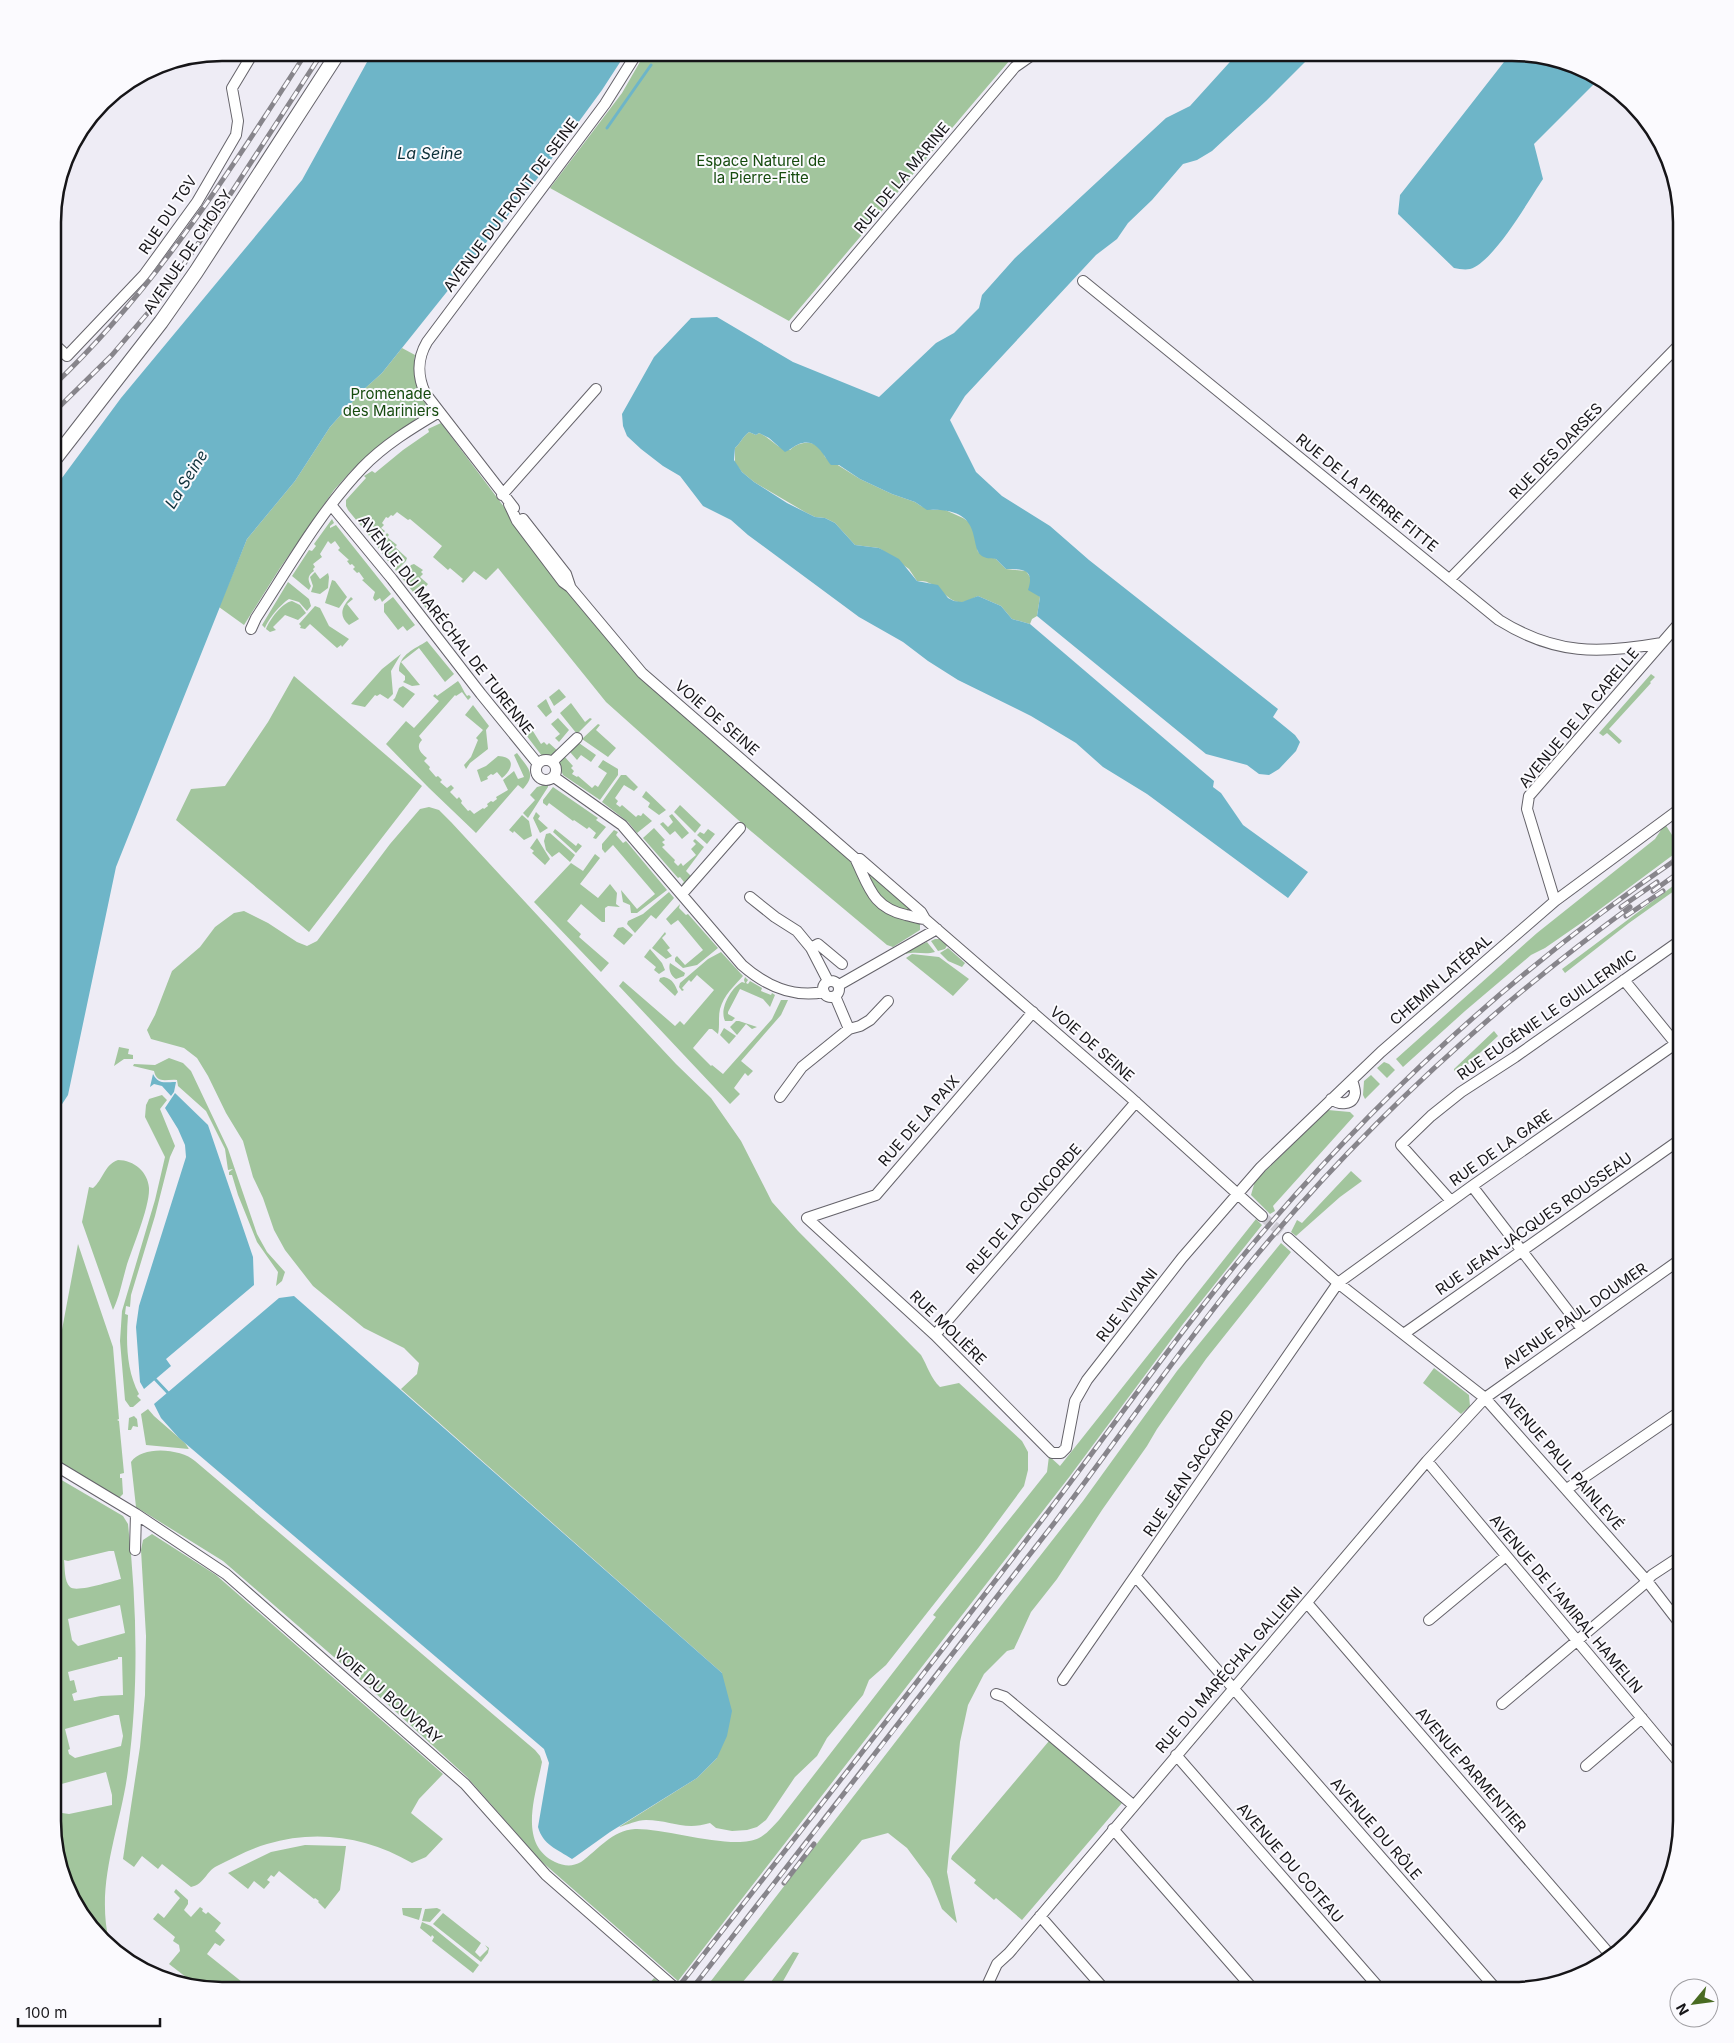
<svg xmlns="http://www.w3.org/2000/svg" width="1734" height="2043" viewBox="0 0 1734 2043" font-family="Inter,sans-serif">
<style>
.green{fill:#a2c59d;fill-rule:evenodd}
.water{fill:#6eb5c8}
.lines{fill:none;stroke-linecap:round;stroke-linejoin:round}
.stream{stroke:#6eb5c8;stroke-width:3}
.minor-tunnel{stroke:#ceccd4;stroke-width:10;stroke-dasharray:10 5;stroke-linecap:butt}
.minor-casing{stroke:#65636a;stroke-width:12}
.secondary-casing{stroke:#65636a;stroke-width:16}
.minor{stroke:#fff;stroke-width:10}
.secondary{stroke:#fff;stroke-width:14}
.rail-casing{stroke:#87858b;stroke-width:5}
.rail{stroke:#fbfafe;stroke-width:3;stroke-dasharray:9;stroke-linecap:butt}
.labels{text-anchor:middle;stroke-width:4;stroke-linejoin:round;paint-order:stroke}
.park-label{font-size:15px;fill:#164b0e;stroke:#fbfafe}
.street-label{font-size:15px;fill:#161518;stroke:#fbfafe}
.water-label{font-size:16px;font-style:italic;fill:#0e313a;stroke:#fbfafe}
.rim{fill:none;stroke:#161518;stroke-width:2.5}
</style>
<rect width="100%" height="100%" fill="#eeecf5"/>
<!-- green -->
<path class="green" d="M645,53H1021L1010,60L969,108L789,321L550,188L622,93Z
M402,348L415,355C412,375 416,388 426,404L415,420L385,441L352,470L334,490L280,568L244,625L219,607L247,539L295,481L330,427L362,391L382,373Z
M441,423L577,604L646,682L854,862L871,897L920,923V930L893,947L887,945L746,827L606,702L498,568L486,580L474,571L463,583L461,581L463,579L450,568L448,570L433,557L442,546L410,519L408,520L397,512L393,516L391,515L388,518L386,517L382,523L384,525L381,528L385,531L375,543L348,510L346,506V500L366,478L364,476L372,471L375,473L403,450L429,432L428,429Z
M749,432L756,435L759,433C773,439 775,448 790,450C802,439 820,440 825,457L860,479L892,494L915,502L921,506L933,510L943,509L963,518L969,522L973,528L978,552L996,559L1006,569L1026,571L1030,577V583L1040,597L1037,616L1032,619L1030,624L1012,619L1001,606L978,596C973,598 968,601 963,602C949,604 941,587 929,583C926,581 921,581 917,581L909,569L879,548L855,545L835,523L825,518L815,517L805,512L754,482L742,472L735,463V448C741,443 742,437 749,432Z
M332,519L334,523L330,526V528L336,525L391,594L382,602L380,598L375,601L373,598L375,592L362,580L364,579L359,572L357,573L353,569L355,567L352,564L350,565L347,561L349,560L338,550L340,548L335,541L331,544L328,541L320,554L322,557L313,564L315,567L313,569L314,571C308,575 307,579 311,586L309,590L292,576L309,550L312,551L316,546L314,544Z
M387,533L389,535L387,537L397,545L395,547L407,558L406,561L396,571L392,562L390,564L377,546Z
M414,564L423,570L421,572L423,574L420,577L428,584L417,597L402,578L411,565Z
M315,572L320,579L328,573L329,577L328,588L320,594L311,592L313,586L310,577Z
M332,580L335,581L347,597L339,608L325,603Z
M288,582L309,599L311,606L307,611L299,602L289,599C281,604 268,619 265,628L262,625Z
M424,594L439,609L433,617L419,599Z
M351,597L353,599L347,604L359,619L349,625C338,616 342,606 351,597Z
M393,597L415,625L407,631L403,626L398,630L384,612V604Z
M292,601L300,605L306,613L298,620L285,615L273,627L276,630L270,632L266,629C270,619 282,603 292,601Z
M315,606L320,608L329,626L349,639L342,647L341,645L337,648L310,624L305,629L300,628L301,626L299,624Z
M427,641L454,674L445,682L419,648L401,662L420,685L412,686L403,682L405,680V676L399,671C399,654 415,649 427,641Z
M401,654L391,671L393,694L388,699L380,694L377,696L375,695L365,707L351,704L382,669Z
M1651,674L1655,677L1650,682L1651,683L1609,729L1622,741L1619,744L1607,733L1603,736L1599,733Z
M294,676L422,786L309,932L176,820L191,789L225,786L268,722Z
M458,681C462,686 463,691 467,696L469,695L471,697L468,700L462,692L456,696L455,695L419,736L422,740C415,747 421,753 427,758L424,761L430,767L429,769L436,777L438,776L442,780L440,782L447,788L451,785L454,788L450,792L457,799L459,797L462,801L461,803L468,811L470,810L474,814L483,808L484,809L488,806L487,804L491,801L493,802L497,799L496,797L508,790L503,780L514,771L518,779L524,777L514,755L517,753C528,768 537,774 523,789L518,785L476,833L429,788L386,744L406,721L414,728L439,701L433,696L435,694L437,696Z
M403,686L415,694L403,708L393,700L395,698L399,688Z
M559,689L566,697L554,706L549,697Z
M546,699L552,712L546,717L537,706Z
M571,703L585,722L590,718L592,719L577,734L560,713Z
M473,705L489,726L486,730L488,749L470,763L466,769L464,765L471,757L478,740L476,738L483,730L465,715Z
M524,717L529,723L526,725L530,729L531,728L541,744L544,742L547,745L549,743L559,752L553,758L542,756L517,723Z
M558,718L569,730L559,742L555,738L560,734L551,724Z
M598,724L600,725L596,730L616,748L608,757L582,739Z
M579,743L596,755L591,762L581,755L577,760L570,752Z
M498,756C516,757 513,769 502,778L497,772L493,775L491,774L487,777L488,779L481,782L477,770L486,766Z
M564,756L573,766L571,768L574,771L572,774L577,777L578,776L592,788L595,785L598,787L607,773L598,767L603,760L618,769V775L600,800L563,775L558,762Z
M621,775H626L638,787L634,791L624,785L615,798L618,801L616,804L620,807L622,805L636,817L638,815L641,816L643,813L652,821L637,833L628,822L602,802Z
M548,784V787L528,818L523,813L535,800L530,795L537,787Z
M553,787L598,818L596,820L606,827L596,839L593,838L596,833L589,827L587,829L574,820L573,821L549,803L547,806L543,803V800Z
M646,791L666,810L659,815L648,807L650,803L642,797Z
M680,805L701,825L695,833L674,812Z
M429,807L439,810L451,822L589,971L676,1064L711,1098L741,1141L772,1202L798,1231L921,1355C927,1365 931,1379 940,1387L959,1383L1022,1441L1028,1452V1470L1024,1486L979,1547L886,1665L869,1680L863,1695L827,1738L817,1756L795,1777L766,1820L757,1827L747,1830L732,1831L716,1828L710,1823C684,1831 670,1820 646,1820C637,1820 627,1825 619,1827L697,1778L717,1758L722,1673L401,1389L417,1374L419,1363L404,1348L364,1328L313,1286L285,1250L274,1230L263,1198L253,1177L243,1141L226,1113L208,1076L197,1058L184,1048L151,1039L147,1030L155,1015L172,971L200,947L215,927L234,913L244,911L268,923L297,942L307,946L317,941L390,844L420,809Z
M536,812L540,816L538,819L548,828L540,833L533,818Z
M672,814L689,833L682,839L675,831L670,835L660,824L663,822L668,827L673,822L669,816Z
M522,815L529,821L532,836L524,840L514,831L513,833L509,830Z
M1665,824L1681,849L1584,921L1545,948L1531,955L1465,1011L1403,1067L1396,1059L1537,933L1655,839Z
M654,828L665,840L662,842L665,845L662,847L675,860L674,862L678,866L681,863L683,866L696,855L691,849L696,844L693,841L695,839L704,847L686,871L692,877L684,886L682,884L684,882L680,877L678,878L643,838Z
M555,829L576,846L578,843L582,846L576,853L553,832Z
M708,829L715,834L707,844L697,835L700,832L704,834Z
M614,830L618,832L616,835L623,843L626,841L667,890L637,913H631L630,905L623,902L621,890L637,909L655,894L613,845L605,853L602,849V844Z
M550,833L575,855L570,862L559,852L552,857L546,850L544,841L546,834Z
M537,838L550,859L545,865L532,853L534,851L530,848Z
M595,854L600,858L580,884L598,898L610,884L617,893L616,904L620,907L608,906L605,908V922H602L581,904L567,921L581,934L579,937L609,963L601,972L534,902L571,863L583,871Z
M868,872L914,910L913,912C886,906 877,898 868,872Z
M1681,880V886L1629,923L1565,973L1562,969Z
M669,892L674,898L656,919L651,915L635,933L627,924L628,921L643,914Z
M680,904L679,908L686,915L688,914L718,948L697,965L683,968L675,961V958L677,956L685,965L703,950L678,920L671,925L666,919Z
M623,927L633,935L624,945L613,936L618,928Z
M665,932L666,934L662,938L670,948L667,950L672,956L666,959L652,948Z
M935,939H941L948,944L945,949L938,951L931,941Z
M927,942L935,952C925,955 916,951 906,954L905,952Z
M948,948L965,963L962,967L948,961L940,953Z
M650,949L662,963L665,970L659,974L654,970L656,967L644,957Z
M721,952L743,976C734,986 724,995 720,1009C718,1017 720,1026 718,1034L712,1029H709L693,1048L711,1066L712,1065L723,1074L772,1019L781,1000H788L781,1015L741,1061L753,1071L748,1076L745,1073L734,1088L740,1094L730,1104L619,986L623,981L675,1026L680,1021L684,1025L714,990L697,975L691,982L689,980L682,988L684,990L682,991L679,987L680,983L708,959Z
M912,954L939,957L969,979L953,996L906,958Z
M670,963L685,973L684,976L676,979C671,976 668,969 670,963Z
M664,977C673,979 675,985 678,992L675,996L659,981L660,978Z
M745,977L748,980L746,983L748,984L750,981L762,988L761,991L771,995L772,993L775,995L770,1007L763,999L740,989L728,1012V1014L735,1018L732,1021H725C719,1009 731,988 742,982L745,983L744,980Z
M736,1021H739L757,1027L752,1029L746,1024L737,1035L730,1027Z
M724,1028L736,1036L729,1044L720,1035Z
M1494,1031L1498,1036L1465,1067L1454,1071V1069Z
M119,1047L129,1049L128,1054L133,1055V1059H124L114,1066Z
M169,1058L183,1063L191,1071L228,1149L257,1234L267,1252L285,1272L282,1281L276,1286L278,1272L257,1242L238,1195L232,1175H229V1172L233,1169L228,1170L225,1149L206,1111L178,1086L177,1080C165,1079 157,1084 154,1071L133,1066L134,1064L155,1065Z
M1384,1062L1389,1064L1395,1070L1387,1078L1377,1068Z
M1371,1075L1380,1084L1365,1099L1363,1095L1364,1081Z
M162,1095L167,1100L160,1109L175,1146L170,1157L155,1216L131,1295L130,1307L126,1306L125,1314L128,1315C126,1341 126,1370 139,1394L137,1396L141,1400L133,1407H130L125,1400L120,1341L122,1311L155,1200L165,1157L145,1117L146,1105L149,1099Z
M1328,1110L1350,1112L1354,1116L1273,1206L1275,1211L1270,1214L1251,1195L1255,1181Z
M118,1160C134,1160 148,1172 149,1188C150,1207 132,1248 126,1268C122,1282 119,1298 113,1310L82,1222L89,1187L93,1188C103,1180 104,1165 118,1160Z
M1351,1171L1362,1181L1340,1197L1296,1236L1291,1232L1297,1220L1302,1223Z
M1256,1219L1262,1225L1183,1324L1070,1476L678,1981L541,1861L467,1777L372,1690L223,1561L136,1507L131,1462C143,1445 181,1449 195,1461L535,1750L540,1756L542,1762C536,1794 517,1844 555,1862C564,1866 572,1867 581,1862C598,1850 612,1830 635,1829C665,1828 734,1851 759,1838C767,1834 773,1826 779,1820L936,1617L933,1615L1047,1472L1049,1456L1060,1466Z
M1281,1243L1291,1252L1206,1359L1157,1429L1147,1446L1102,1510L1057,1579L1031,1612L1014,1649L1007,1651L984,1674L968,1705L960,1742L947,1872L957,1923L942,1909L930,1879L907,1848L888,1833L862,1840L736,1990H704L961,1657L1083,1501L1177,1371Z
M78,1244L113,1347L119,1419L117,1420L119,1421L124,1473L120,1474V1478H122L123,1494L119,1498L53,1458V1378Z
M1434,1368L1469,1395L1470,1406L1461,1414L1423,1383Z
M148,1409L154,1416L185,1443L189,1449L146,1445L141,1414Z
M134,1416L137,1419L138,1427L133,1426L131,1430H128L129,1418Z
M53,1475L123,1516L128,1524C137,1606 139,1688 128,1770C121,1827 95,1882 109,1941L87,1924L61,1875L53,1821ZM109,1551H114L121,1579C112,1581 76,1593 70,1587C64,1581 65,1568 64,1560L68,1561ZM120,1605L125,1633L78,1646L72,1640L68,1619ZM118,1657H122L123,1695L101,1696L74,1701L72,1694L77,1692L74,1680L70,1681L68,1672L118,1659ZM115,1715H119L123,1736L121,1746L75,1758L69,1754L68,1750L70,1749L65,1729ZM106,1772L112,1795V1805L69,1814L62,1813L54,1786Z
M152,1534L216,1575L443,1774L419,1799L411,1813L443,1839L426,1857L412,1863C367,1837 317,1829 267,1844C250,1849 233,1858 217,1866C206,1871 205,1884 191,1887L162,1864L158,1869L142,1856L134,1867L123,1859L140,1747L145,1695L146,1636L141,1550L143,1540Z
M1049,1741L1122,1803L1022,1920L996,1898L994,1900L974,1883L976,1880L951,1859L952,1856Z
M305,1845L346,1846L340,1890L325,1909L318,1902L319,1901L315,1898L314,1899L279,1871L274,1877L271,1875L267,1880L270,1882L264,1889L254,1881L248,1889L228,1873L271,1852Z
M176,1889L188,1900V1904L184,1910L191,1917L200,1907L203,1909L202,1911L206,1914L208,1912L221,1923L215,1931L225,1940L220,1946L215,1943L207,1954L247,1986L246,1988L253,1990H222L195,1984L169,1964L180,1951L179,1945L173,1941L175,1937L153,1919L158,1913L164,1918L180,1898L174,1892Z
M402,1908H422L419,1920L403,1915Z
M437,1908L441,1910L430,1922L422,1921L425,1909Z
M443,1913L481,1943L475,1952L480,1957L488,1949L485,1945L489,1948L488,1953L481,1962L433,1924Z
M422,1922L431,1926L479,1965L473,1973L432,1941L434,1937L432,1935L431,1937L420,1928Z
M793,1952L799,1953L778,1990H765Z
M654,1978L669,1990H644Z"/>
<!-- water -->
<path class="water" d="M372,53H626L602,90L537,179L382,373L362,391L330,427L295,481L247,539L116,867L68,1095L53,1118V495L56,486L121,398L302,180Z
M1238,53H1314L1266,101L1212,151L1197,160L1183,164L1152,200L1128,223L1117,239L1096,255L965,396L950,420L976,472L1002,496L1050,526L1089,560L1278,709L1273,717L1295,735L1300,742L1296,751L1279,769L1269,775L1259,774L1247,765L1206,754L1037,616L1040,597L1028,590C1035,569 1023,569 1006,569L996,559C992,558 987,559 984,557C966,550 989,507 927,510L915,502L892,494L860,479L839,465H831C823,455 816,437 799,444C794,446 790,450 785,452L769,438L759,433L756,435L749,432C742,437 741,443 735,448L734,460L742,472L754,482L787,503L815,517L825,518L835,523L855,545L879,548L899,559L917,581L938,585L948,598L954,601L962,602L978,596L1001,606L1012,619L1030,624L1214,781L1213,787L1221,793L1243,825L1308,872L1288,898L1147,794L1103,767L1076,743L1031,716L958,680L928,661L903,642L859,617L748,535L731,520L703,506L680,476L663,466L641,449L627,436L623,426L622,414L654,357L691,318L717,317L793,362L879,397L936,343L954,333L979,308L982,295L1015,258L1166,118L1190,106Z
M1511,53H1522L1596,75L1600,78L1534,144L1543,179C1528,201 1494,262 1470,269C1465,270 1459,269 1454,268L1398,214L1400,195Z
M153,1074C159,1085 164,1082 176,1082L174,1092L171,1096L162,1086L154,1084L150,1087Z
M175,1093L208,1125L253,1257L254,1285L166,1359L171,1366L144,1389L140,1382L136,1327L139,1306L186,1157L185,1145L178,1129L165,1108Z
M294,1296L722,1673L732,1711L727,1736L717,1758L697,1778L610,1832L575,1857L572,1859C557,1849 543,1845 538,1827L549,1763L544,1749L179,1438L161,1418L154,1404L279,1298Z"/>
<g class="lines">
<!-- stream -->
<path class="stream" d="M607,128L651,65
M154,1378L170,1395"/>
<!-- minor-tunnel -->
<path class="minor-tunnel" d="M1262,1216L1288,1238"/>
<defs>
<path id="minor" d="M1083,281L1499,620C1555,655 1599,654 1662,643
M796,326L1015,67L1035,53
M53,343L67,356L144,275L197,202L236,135L238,121L232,88L253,53
M502,495L596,389
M509,504L517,521L563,582L570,587L642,673L856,859H860L921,912L925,919L1129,1096L1262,1216
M331,505L392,579L481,694L538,764
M514,508L425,393C417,375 417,359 427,342L605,104L637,53
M523,519L566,574L570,586
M1450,579L1681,343
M251,629L256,618C289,567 320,512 362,468C384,445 412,428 439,412
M536 770a10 10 0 1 1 20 0a10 10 0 1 1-20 0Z
M552,762L577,738
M554,777L622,825L742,965C766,986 792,998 824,992
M856,860C869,887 873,908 906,915C912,916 918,919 925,919
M682,894L740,828
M750,897L775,917L797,931L811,948L828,981
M1555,901L1527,809L1529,796L1681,621
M811,948L818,944L842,964
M1624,980L1681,1050
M823 989a8 8 0 1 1 16 0a8 8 0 1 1-16 0Z
M839,985L937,929
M835,996L849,1029
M1033,1012L876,1195L807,1218L935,1335L1052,1453H1061L1066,1448L1075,1401L1087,1380L1182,1258L1261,1167L1381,1052L1555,901L1681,808
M780,1097L802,1067L849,1029L860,1026L870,1020L888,1001
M1331,1099C1339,1105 1353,1106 1355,1093C1355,1089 1353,1083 1352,1080
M1472,1186L1582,1329
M1451,1201L1401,1145L1431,1116L1461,1092L1515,1057L1681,940
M1288,1238L1338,1283L1485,1398L1647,1581L1681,1625
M1405,1333L1681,1139
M935,1335L1136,1102
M1427,1461L1681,1765
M53,1464L136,1514L226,1574L465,1784L546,1875L674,1987
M1567,1489L1681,1411
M135,1550L136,1514
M1136,1577L1497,1990
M1307,1603L1612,1957
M1429,1620L1506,1556
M1063,1680L1338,1283L1472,1186L1681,1040
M996,1694L1005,1697L1133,1805
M1502,1704L1643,1585L1652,1575L1681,1556
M1176,1755L1381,1990
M1586,1766L1642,1718
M1113,1829L1254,1990
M1040,1916L1105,1990
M985,1990L997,1964L1009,1953L1427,1461L1485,1398L1681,1259"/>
<path id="secondary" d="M53,461L161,322L196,272L338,53"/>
</defs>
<!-- minor casing -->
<use href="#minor" class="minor-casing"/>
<!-- secondary casing -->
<use href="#secondary" class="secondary-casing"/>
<!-- minor -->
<use href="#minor" class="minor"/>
<!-- secondary -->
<use href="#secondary" class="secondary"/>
<defs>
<path id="rail" d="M53,386C156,288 230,171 306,53
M53,413L112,355L158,301L200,241L322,53
M1653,891L1681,871
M1621,907L1657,882
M1626,916L1663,891
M784,1883L814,1844
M676,1990C797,1835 919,1681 1038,1525C1105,1438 1167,1348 1237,1263C1366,1106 1514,970 1681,856
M691,1990C812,1835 934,1679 1055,1522C1119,1438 1179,1350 1246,1268C1358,1131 1488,1011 1630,907"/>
</defs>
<!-- rail casing -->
<use href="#rail" class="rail-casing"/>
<!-- rail -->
<use href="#rail" class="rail"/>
</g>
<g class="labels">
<!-- park labels -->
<g class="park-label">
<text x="761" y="166">Espace Naturel de<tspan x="761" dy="17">la Pierre-Fitte</tspan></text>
<text x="391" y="399">Promenade<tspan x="391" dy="17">des Mariniers</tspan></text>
</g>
<!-- street labels -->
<g class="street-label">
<text transform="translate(902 178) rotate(-50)" y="5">RUE DE LA MARINE</text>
<text transform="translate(511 205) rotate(-53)" y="5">AVENUE DU FRONT DE SEINE</text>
<text transform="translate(168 215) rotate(-56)" y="5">RUE DU TGV</text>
<text transform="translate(188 252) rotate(-56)" y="5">AVENUE DE CHOISY</text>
<text transform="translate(1556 451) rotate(-46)" y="5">RUE DES DARSES</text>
<text transform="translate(1367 493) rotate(39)" y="5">RUE DE LA PIERRE FITTE</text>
<text transform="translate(446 625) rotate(52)" y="5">AVENUE DU MARÉCHAL DE TURENNE</text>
<text transform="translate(717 718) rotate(41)" y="5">VOIE DE SEINE</text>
<text transform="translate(1579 718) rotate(-50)" y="5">AVENUE DE LA CARELLE</text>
<text transform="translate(1441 980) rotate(-41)" y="5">CHEMIN LATÉRAL</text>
<text transform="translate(1547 1015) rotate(-35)" y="5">RUE EUGÉNIE LE GUILLERMIC</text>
<text transform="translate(1092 1044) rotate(41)" y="5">VOIE DE SEINE</text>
<text transform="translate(919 1121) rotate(-49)" y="5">RUE DE LA PAIX</text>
<text transform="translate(1501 1148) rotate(-35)" y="5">RUE DE LA GARE</text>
<text transform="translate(1024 1209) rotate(-49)" y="5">RUE DE LA CONCORDE</text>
<text transform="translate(1534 1224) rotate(-35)" y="5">RUE JEAN-JACQUES ROUSSEAU</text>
<text transform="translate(1127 1305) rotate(-52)" y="5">RUE VIVIANI</text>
<text transform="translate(1575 1316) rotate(-35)" y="5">AVENUE PAUL DOUMER</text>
<text transform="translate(948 1328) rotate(44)" y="5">RUE MOLIÈRE</text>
<text transform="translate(1562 1461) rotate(49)" y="5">AVENUE PAUL PAINLEVÉ</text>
<text transform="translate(1189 1473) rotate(-56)" y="5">RUE JEAN SACCARD</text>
<text transform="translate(1566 1604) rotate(50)" y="5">AVENUE DE L'AMIRAL HAMELIN</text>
<text transform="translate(1229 1670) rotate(-49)" y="5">RUE DU MARÉCHAL GALLIENI</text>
<text transform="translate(388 1696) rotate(41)" y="5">VOIE DU BOUVRAY</text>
<text transform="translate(1471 1770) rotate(49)" y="5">AVENUE PARMENTIER</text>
<text transform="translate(1376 1829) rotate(49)" y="5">AVENUE DU RÔLE</text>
<text transform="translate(1290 1863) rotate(49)" y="5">AVENUE DU COTEAU</text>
</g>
<!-- water labels -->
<g class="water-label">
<text x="430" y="159">La Seine</text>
<text transform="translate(186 479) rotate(-58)" y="6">La Seine</text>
</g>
</g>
<!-- crop -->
<path d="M0 0H1734V2043H0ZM222 61H1512A161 161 0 0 1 1673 222V1821A161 161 0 0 1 1512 1982H222A161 161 0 0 1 61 1821V222A161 161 0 0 1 222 61Z" fill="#fbfafe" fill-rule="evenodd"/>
<path class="rim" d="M222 61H1512A161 161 0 0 1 1673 222V1821A161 161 0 0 1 1512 1982H222A161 161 0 0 1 61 1821V222A161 161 0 0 1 222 61Z"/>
<!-- north arrow -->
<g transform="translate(1694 2003) rotate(241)"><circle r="24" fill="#fbfafe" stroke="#9f9ea2"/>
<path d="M0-4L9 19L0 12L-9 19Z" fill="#496b22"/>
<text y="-8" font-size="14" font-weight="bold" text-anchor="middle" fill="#161518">N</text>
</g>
<!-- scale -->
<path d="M18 2018v8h142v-8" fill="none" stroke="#161518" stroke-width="2.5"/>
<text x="25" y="2018" font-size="15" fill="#161518" stroke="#fbfafe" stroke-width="4" paint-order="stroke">100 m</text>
</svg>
